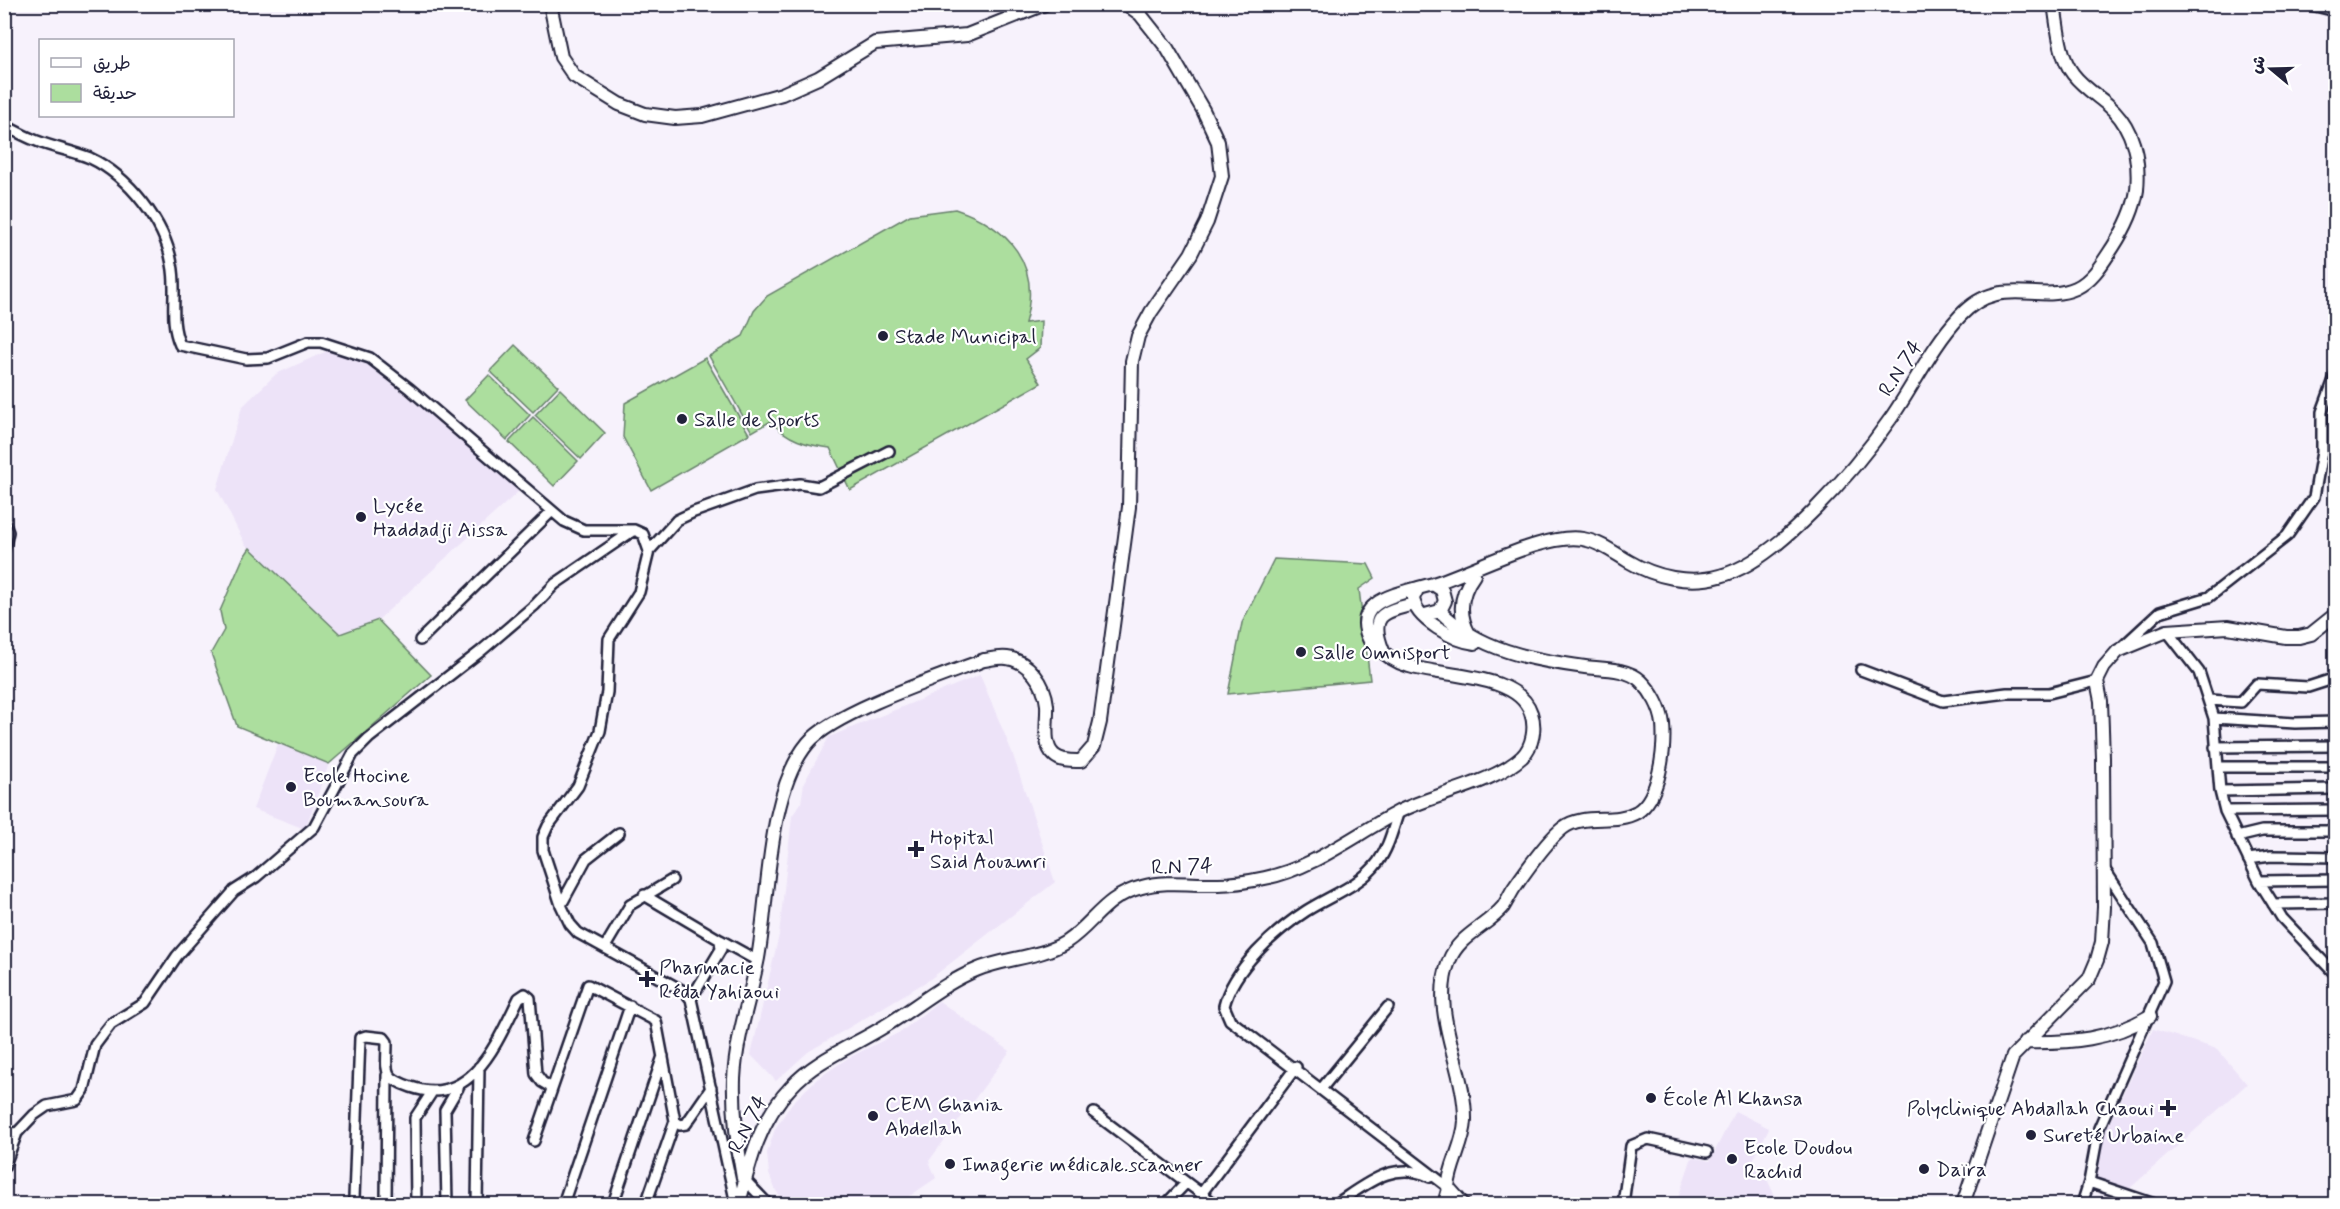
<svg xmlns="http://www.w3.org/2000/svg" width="2340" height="1209" viewBox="0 0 2340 1209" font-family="Mynerve,'Playpen Sans Arabic',sans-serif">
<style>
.built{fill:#ede3f8}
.green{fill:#acde9e;stroke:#67806c;stroke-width:1.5}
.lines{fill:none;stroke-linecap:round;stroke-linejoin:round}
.minor-casing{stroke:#22223b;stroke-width:14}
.major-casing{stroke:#22223b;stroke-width:16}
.minor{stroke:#fff;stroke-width:9}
.major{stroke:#fff;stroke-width:12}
.poi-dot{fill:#22223b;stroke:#fff;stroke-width:2}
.labels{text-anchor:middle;stroke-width:4.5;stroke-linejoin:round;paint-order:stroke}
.poi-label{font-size:21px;fill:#22223b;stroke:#fff;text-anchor:start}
.street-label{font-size:21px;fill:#22223b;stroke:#fff}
</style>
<rect width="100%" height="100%" fill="#f7f2fc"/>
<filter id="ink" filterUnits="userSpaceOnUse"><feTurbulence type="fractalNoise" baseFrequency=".0167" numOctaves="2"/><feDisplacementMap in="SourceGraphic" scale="12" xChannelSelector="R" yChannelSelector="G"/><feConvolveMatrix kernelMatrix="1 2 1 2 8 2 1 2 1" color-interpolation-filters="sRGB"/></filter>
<g filter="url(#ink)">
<!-- built -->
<path class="built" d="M327,351L358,357L415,402L519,491L378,620L340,634L245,544L217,489L242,407L276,374Z
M980,675L1012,752L1055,882L929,980L808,1052L776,1081L751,1055L779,935L792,816L801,803L804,783L829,737Z
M278,744L329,764L305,829L253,809Z
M939,1001L1010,1051L929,1161L936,1178L898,1204H787L776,1191L769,1174L767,1153L775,1129L792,1103L817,1079L848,1058L902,1031Z
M2153,1029L2217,1049L2247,1084L2128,1190L2095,1179L2099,1153L2105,1132Z
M1735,1111L1769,1128L1752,1162L1761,1167L1776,1198L1784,1204H1676L1692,1157L1710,1161Z"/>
<!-- green -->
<path class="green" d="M955,209C1009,227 1042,264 1025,323L1041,321L1040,348L1026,359L1041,383L850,490L830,448C807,445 787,440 771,421L752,432L709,356L743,336L754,311L767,296L910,215Z
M515,345L558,386L533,412L490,371Z
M705,358L749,434L651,490L623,437L625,403Z
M489,375L530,415L507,440L465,400Z
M560,389L605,433L581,459L535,415Z
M533,417L578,461L554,486L509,442Z
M250,548L340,634L378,620L431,675L329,764L237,726L211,653L224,630L220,611L243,558Z
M1274,559L1368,564L1375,578L1359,589L1370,680L1228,694L1242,623Z"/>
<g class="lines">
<defs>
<path id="minor" d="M2307,4L2336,11
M4,125C15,131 26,137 37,141C54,148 73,151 90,158C128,176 165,222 172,264C178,291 168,319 180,345L246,359L268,358L308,342H321L370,358L410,389L564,521L584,530H634L643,534L649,551L639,592L609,639L607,692L600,731L578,786L548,826L543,837V850L561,905L570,924L578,933L685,992L691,999L736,1204
M4,522L8,532L4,550
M649,551L677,520L694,512L755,490L800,484L819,487L889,451
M2167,631L2199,672L2214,718L2220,791L2225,811L2259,881L2282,918L2336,975
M420,640L551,512
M2120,649L2160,612L2209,597L2287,536L2314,497L2322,452V412L2336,374
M1861,670L1943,701L2007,693H2049L2097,681
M2209,700L2241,702L2257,684L2308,687L2336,678
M2214,718L2295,723L2336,722
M2215,747L2336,746
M2219,767H2336
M2220,791L2336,789
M1399,811C1393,828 1389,847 1378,862C1360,886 1331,895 1306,911C1275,931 1233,969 1224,1006L1230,1020L1448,1187
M2225,811L2336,810
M2237,837L2262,831H2336
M2248,859L2271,856L2336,857
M2259,881L2336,880
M644,895L720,940L721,949L691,999
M2273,904L2336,903
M561,905L586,859L619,833
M720,940L758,961
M605,947L630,905L672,880
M1322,1088L1388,1007
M1094,1113L1215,1204
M4,1132L17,1133L34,1115L47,1106L77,1100L84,1090L95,1045L104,1033L111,1024L145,1003L177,956L234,891L256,877L314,827L353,754L369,738L481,651L535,605L555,584L634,530
M534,1141L588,985L656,1021L675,1121L680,1125L686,1124L711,1088
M4,1167L17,1133
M743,1178L768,1204
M2089,1182L2154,1204
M1201,1194L1296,1067
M356,1204L354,1198L360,1038L366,1036L384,1038L387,1042C387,1071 381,1077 411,1087C472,1108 497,1042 519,998L525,994L530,998L536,1074L542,1082L552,1088
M386,1204L387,1075
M416,1204L415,1118L432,1092
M447,1204L445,1110L458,1088
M477,1204L479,1067
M563,1204L630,1006
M613,1204L663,1056
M646,1204L675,1121
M1166,1204L1186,1183
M1336,1204C1365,1185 1394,1159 1430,1177
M1443,1204L1448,1187
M1623,1204L1631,1146L1648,1139L1707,1152
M2082,1204L2089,1182L2099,1128L2164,981L2153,943L2103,867"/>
<path id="major" d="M550,4L561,57L574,76L619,104L645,114L675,118L702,116L782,94L818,78L875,43L967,35L1045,4
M1433,584C1472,572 1545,532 1583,539C1600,542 1613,552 1628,561C1655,577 1689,585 1720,576C1778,561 1856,468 1891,418C1914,385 1932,346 1960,316C2000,273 2038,305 2076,288C2093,280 2103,262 2113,247C2124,230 2134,211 2137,190C2140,157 2133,126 2107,104C2096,95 2082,86 2073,74C2059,55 2058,28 2054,4
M1440,611C1478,650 1532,660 1585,667C1601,669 1628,668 1641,681C1652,692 1661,708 1663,724C1665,748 1660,798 1637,812C1614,825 1584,812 1563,828C1549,839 1525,872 1514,888C1510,894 1507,901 1503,907C1486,927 1459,935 1449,961C1429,1013 1466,1068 1465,1121C1464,1144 1450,1164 1448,1187L1463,1204
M1425,615L1440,611L1445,601L1442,590L1433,584L1418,588L1413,598C1415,619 1455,641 1475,643
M1469,634C1458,614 1460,594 1474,575
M1383,651C1369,616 1381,612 1414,604
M2025,1042C2071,1043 2110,1040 2150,1016
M743,1178C737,1145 733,1113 734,1079C736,1037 750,999 758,958C769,897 767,792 808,743C834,712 942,676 984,660C991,659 1000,657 1007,658C1029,661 1045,684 1047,705C1048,719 1042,745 1054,755C1061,762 1073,761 1081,761L1094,746L1100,722L1129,507L1132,361L1138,336L1151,312L1191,254L1207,222L1222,176L1218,142L1203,110L1167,48L1140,14L1126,4
M739,1204C749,1163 760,1119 791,1087C815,1060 855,1045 885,1026C915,1008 944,983 976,970C1004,958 1040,958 1066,942C1095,923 1103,897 1142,887C1166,880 1193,885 1218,884C1234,884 1251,881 1265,878C1314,868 1354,835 1398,812C1433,794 1493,784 1522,757C1533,746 1536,727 1531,713C1518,673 1443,677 1409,666C1395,662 1381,652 1370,641C1351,604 1392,595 1418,588
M1963,1204L2013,1056L2089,979L2097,960L2102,942L2104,907L2103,758L2101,701L2097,681L2104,667L2118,651L2167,631L2228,627L2286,637H2299L2311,634L2336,614"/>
</defs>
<!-- minor casing -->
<use href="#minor" class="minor-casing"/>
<!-- major casing -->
<use href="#major" class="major-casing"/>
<!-- minor -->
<use href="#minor" class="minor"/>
<!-- major -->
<use href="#major" class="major"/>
</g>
</g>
<!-- markers -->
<g class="poi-dot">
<circle cx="883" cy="336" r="6"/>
<circle cx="682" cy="419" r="6"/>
<circle cx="361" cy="517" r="6"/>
<circle cx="1301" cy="652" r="6"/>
<circle cx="291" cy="787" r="6"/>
<path d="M913 840h6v6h6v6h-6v6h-6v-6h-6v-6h6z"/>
<path d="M644 970h6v6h6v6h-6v6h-6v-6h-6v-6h6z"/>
<circle cx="1651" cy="1098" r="6"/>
<path d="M2165 1099h6v6h6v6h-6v6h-6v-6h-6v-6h6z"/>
<circle cx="873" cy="1116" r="6"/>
<circle cx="2031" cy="1135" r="6"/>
<circle cx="1732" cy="1159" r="6"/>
<circle cx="950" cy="1164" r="6"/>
<circle cx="1924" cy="1169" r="6"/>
</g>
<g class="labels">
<!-- poi labels -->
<g class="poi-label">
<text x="895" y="343">Stade Municipal</text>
<text x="694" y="426">Salle de Sports</text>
<text x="373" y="512">Lycée<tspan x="373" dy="24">Haddadji Aissa</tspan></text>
<text x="1313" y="659">Salle Omnisport</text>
<text x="303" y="782">Ecole Hocine<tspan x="303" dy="24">Boumansoura</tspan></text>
<text x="930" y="844">Hopital<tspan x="930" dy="24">Said Aouamri</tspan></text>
<text x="659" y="974">Pharmacie<tspan x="659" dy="24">Réda Yahiaoui</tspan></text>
<text x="1663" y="1105">École Al Khansa</text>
<text x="885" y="1111">CEM Ghania<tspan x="885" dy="24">Abdellah</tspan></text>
<text x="2154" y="1115" text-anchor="end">Polyclinique Abdallah Chaoui</text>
<text x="2043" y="1142">Sureté Urbaine</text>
<text x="1744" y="1154">Ecole Doudou<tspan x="1744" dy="24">Rachid</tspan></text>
<text x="962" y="1171">Imagerie médicale.scanner</text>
<text x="1936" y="1176">Daïra</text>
</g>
<!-- street labels -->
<g class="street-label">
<text transform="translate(1900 368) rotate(-57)" y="7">R.N 74</text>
<text transform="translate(1182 866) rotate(-2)" y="7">R.N 74</text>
<text transform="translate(747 1124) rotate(-63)" y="7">R.N 74</text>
</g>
</g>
<!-- margin -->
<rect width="2340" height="1209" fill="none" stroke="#fff" stroke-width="24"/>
<rect x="12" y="12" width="2316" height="1185" fill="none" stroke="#22223b" stroke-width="2" filter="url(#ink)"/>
<!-- legend -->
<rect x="39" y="39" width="195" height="78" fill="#ffffff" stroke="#a7a7b1" stroke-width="1.5"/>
<rect x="51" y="58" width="30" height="9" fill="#ffffff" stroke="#a7a7b1" stroke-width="1.5"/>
<text x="93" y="69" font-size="18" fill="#22223b">طريق</text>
<rect x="51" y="84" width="30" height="18" fill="#acde9e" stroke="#a7a7b1" stroke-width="1.5"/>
<text x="93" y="99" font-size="18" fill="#22223b">حديقة</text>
<!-- north arrow -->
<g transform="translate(2271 69) rotate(289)" stroke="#ffffff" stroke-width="4.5" paint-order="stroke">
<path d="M0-4.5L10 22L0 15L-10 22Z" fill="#22223b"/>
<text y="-9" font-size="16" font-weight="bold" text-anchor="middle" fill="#22223b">ش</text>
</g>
</svg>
